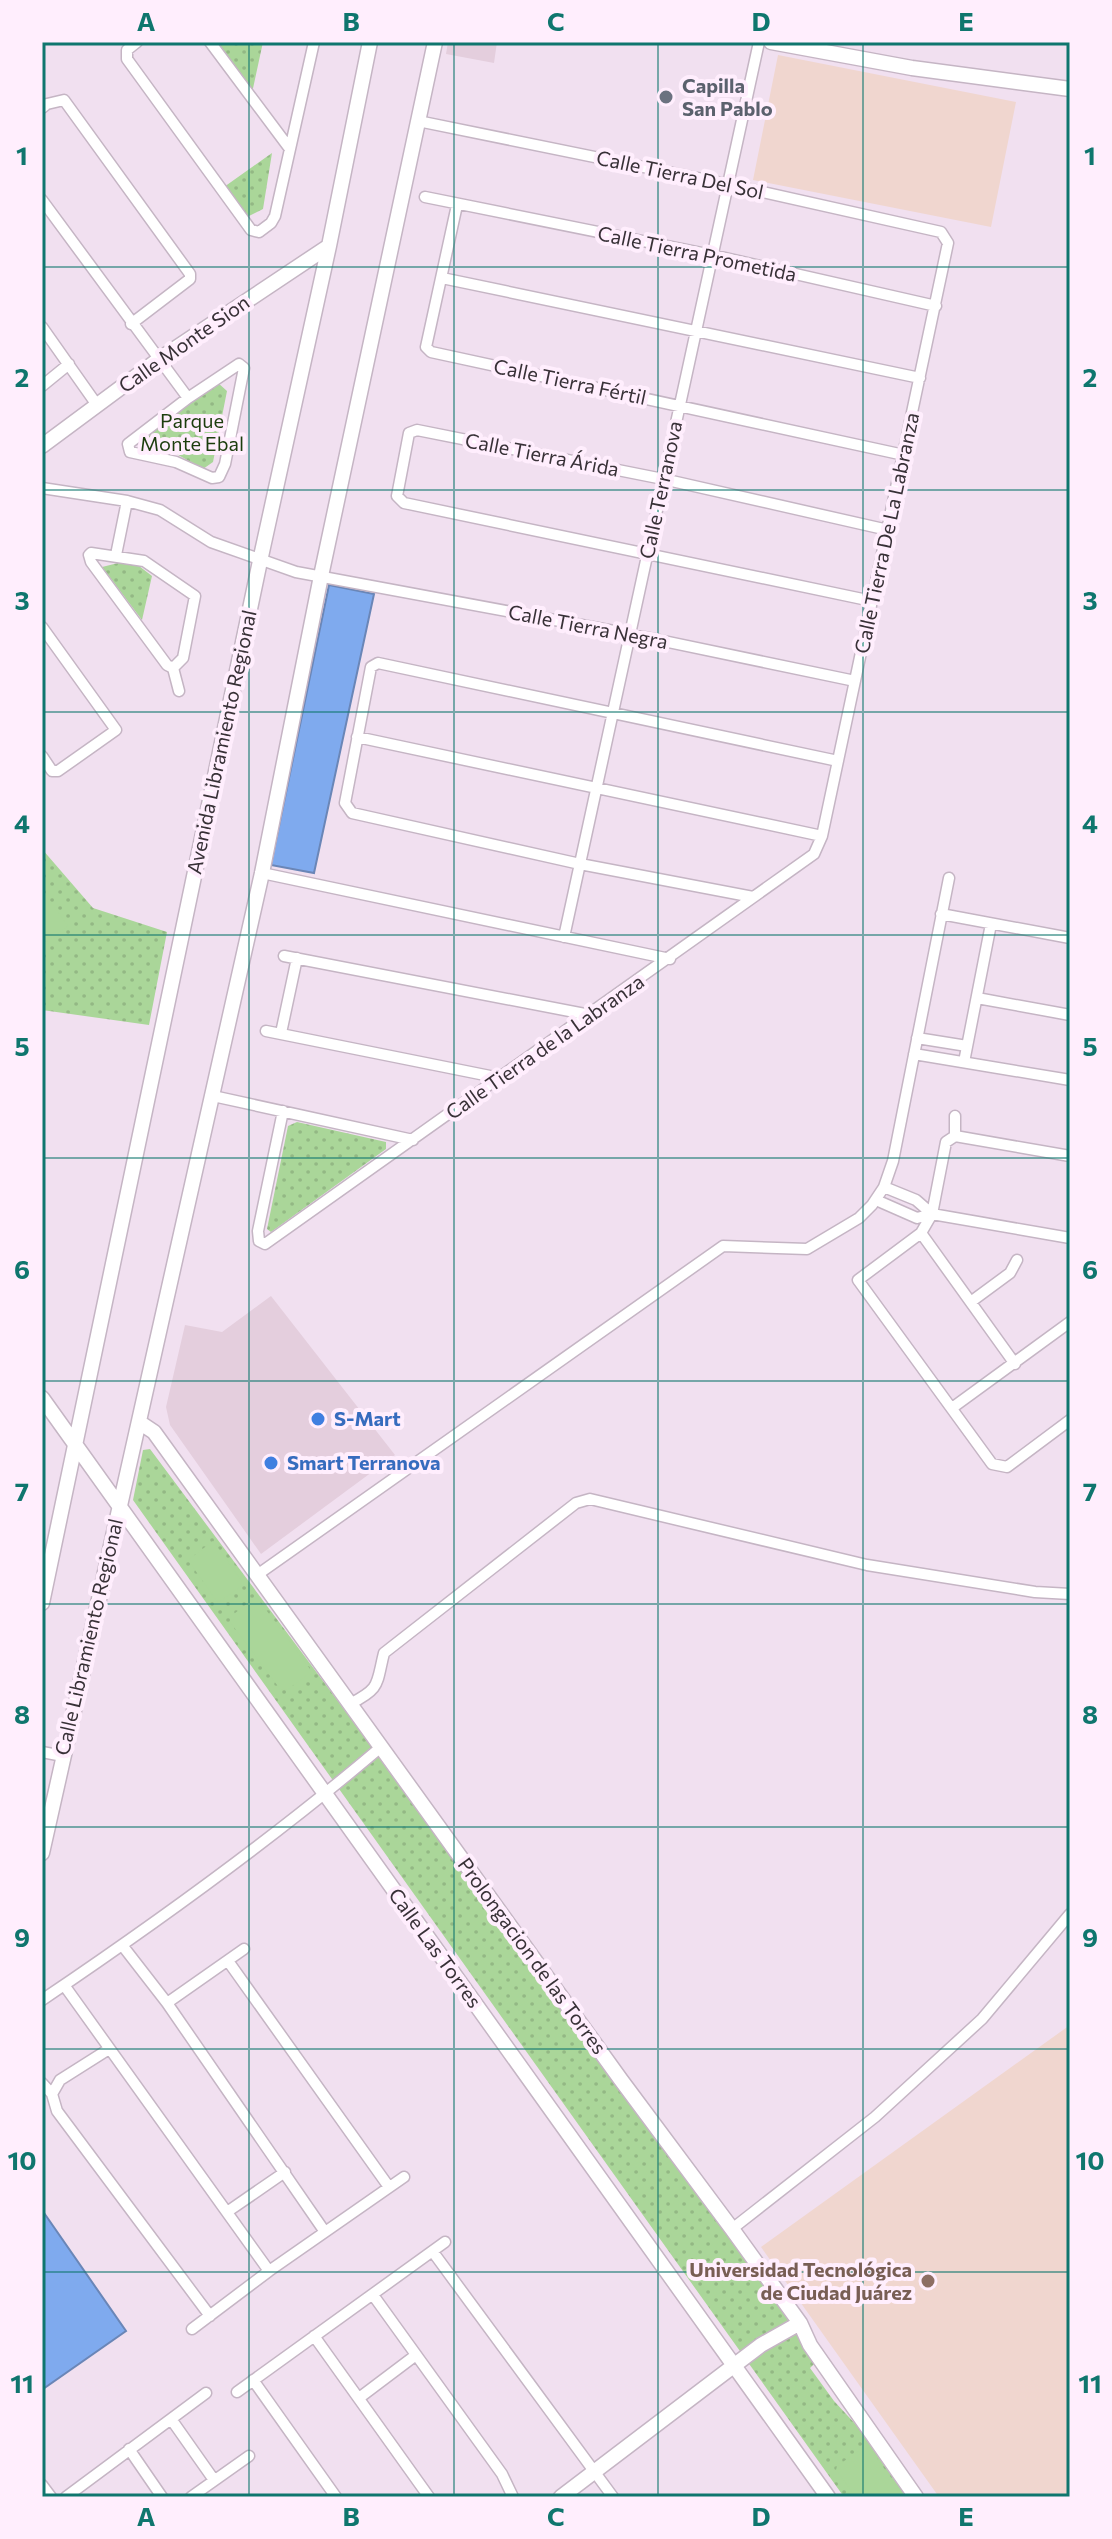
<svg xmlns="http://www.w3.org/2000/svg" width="1112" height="2539" viewBox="0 0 1112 2539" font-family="Commissioner,sans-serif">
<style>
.commercial{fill:#e4cedd}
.education{fill:#f0d6cf}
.grass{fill:url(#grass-dots)}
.garden{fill:#aad699}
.water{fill:#7faaee;stroke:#6a86b7;stroke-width:2}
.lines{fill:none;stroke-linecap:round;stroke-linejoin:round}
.street-casing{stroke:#c5b5c4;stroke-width:13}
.secondary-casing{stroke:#c5b5c4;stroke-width:17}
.street{stroke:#fff;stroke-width:10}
.secondary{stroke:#fff;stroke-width:14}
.grid{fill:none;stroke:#0f766e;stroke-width:2;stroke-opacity:0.55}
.worship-dot{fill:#6b7280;stroke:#ffeefd;stroke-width:3}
.shop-dot{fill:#3f7fe0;stroke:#ffeefd;stroke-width:3}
.education-dot{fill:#8d6e63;stroke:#ffeefd;stroke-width:3}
.labels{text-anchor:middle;stroke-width:8;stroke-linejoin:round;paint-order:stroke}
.worship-label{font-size:20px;font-weight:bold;fill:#5b616d;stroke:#ffeefd;text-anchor:start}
.street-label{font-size:20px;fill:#383137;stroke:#ffeefd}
.park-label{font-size:20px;fill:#1c3d0d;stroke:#ffeefd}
.shop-label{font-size:20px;font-weight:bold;fill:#366cbe;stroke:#ffeefd;text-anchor:start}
.education-label{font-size:20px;font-weight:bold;fill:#785e54;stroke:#ffeefd;text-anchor:end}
.neatline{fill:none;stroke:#0f766e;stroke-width:3}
.grid-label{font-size:26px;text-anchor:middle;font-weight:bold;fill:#0f766e}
</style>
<defs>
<pattern id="grass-dots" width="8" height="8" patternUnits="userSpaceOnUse" patternTransform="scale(2)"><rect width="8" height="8" fill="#aad699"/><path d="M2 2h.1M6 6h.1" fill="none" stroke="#93b884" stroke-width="1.8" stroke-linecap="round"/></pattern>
</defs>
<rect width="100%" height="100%" fill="#f1e0f0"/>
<!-- commercial -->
<path class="commercial" d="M448,42H497L494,63L446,54Z
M271,1296L395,1455L261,1554L170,1425L166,1407L185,1325L222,1332Z"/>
<!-- education -->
<path class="education" d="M778,55L1016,102L991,227L753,180Z
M1070,2025V2497H939L761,2247Z"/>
<!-- grass -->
<path class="grass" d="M216,42H263L252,93Z
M272,153L263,209L247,217L224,187Z
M217,382L227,391L213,462L203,469L173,452L143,448L138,440Z
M122,562L139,566L152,576L142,620L102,567Z
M42,849L93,908L167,932L149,1025L42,1010Z
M297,1122L386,1142V1149L271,1232L267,1229L288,1126Z
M150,1449L732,2229L817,2361L810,2368L834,2401L873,2443L909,2497H844L133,1500L143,1450Z"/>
<!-- garden -->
<path class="garden" d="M42,890L68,926L46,942L42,937Z
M213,1541L244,1584L218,1603L188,1560Z
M253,1599H258L310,1669L307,1675L287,1690L280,1689L230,1622V1617Z
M864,2447L870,2448L904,2497H856L836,2470L837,2466Z"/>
<!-- water -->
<path class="water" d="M329,585L374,594L314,873L271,865Z
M42,2210L126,2331L43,2389L42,2387Z"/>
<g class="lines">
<defs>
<path id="street" d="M137,42L127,50V59L251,230L259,232L271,223L275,216L314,42
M210,42L290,149
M42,108L47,104L64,100L190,274V279L131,324
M425,197L712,255L936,306
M42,200L188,398
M457,205L426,347L431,352L904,455
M442,278L920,378
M42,327L97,405
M239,364L244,368L225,464L219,477L212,478L176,462L130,452L128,444L188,398Z
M42,386L69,364
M42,488L127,501L160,510L211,542L296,572L630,634L855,681
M116,555L127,501
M872,601L404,503L397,496L409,433L417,430L663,479L888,530
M42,627L116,730L58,771H52L42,756
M173,668L183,658L195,596L144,561L91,553L89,555L91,562L167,665L173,668L179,691
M357,737L822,836
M262,873L670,959
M753,897L580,864L352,813L345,803L371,667L378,663L838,761
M941,914L1070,938
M564,937L759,42
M284,956L590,1015
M977,998L1070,1015
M266,1031L500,1078
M281,1033L297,958
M917,1038L967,1046
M914,1054L1070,1080
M964,1062L991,924
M213,1096L413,1140
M283,1111L258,1231L259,1241L265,1244L814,854L822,836L948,243L941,232L727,184L418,121
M955,1116V1136L946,1142L932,1214L921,1233L858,1280L992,1464L1007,1467L1070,1420
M955,1136L1070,1156
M884,1187L916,1200L932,1214
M876,1200L917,1218L932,1214L1070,1238
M921,1233L1015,1364
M972,1301L1010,1273L1017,1260
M952,1408L1070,1322
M257,1575L723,1246L807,1249L859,1218L872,1205L884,1187L893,1161L949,878
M350,1704C381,1688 376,1685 384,1653L576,1503L590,1499L867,1565L1035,1592L1070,1594
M42,1752L63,1756
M122,1945L167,2003L325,2232
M228,1961L389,2187
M64,1985L269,2271
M42,2000C159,1921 274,1838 381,1747
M167,2003L244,1949
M42,2083L52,2094L57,2111L210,2316
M52,2094L60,2080L109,2049
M227,2212L285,2172
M732,2229L875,2117L982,2019L1070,1914
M433,2252L613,2497
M373,2295L502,2474L513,2497
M192,2329L269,2271L404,2177
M314,2336L429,2497
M253,2380L336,2497
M237,2392L445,2242
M359,2398L416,2355
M171,2419L214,2480
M129,2449L162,2497
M42,2485L51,2497
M66,2497L206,2393
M191,2497L249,2456"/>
<path id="secondary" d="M771,42L912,68L1070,89
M42,446L158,360L329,246
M42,1398L828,2497
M139,1422L154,1432L621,2080L732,2229L800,2323L810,2345L916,2497
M42,1603L260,561L329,246L370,42
M42,1853L262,873L321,576L435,42
M561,2497L761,2345L800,2323"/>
</defs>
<!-- street casing -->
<use href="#street" class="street-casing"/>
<!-- secondary casing -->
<use href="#secondary" class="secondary-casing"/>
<!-- street -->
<use href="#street" class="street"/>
<!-- secondary -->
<use href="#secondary" class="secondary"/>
</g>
<!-- grid -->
<path class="grid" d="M249,42V2497M454,42V2497M658,42V2497M863,42V2497M42,267H1070M42,490H1070M42,712H1070M42,935H1070M42,1158H1070M42,1381H1070M42,1604H1070M42,1827H1070M42,2049H1070M42,2272H1070"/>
<!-- markers -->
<circle class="worship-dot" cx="666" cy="97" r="8"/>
<g class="shop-dot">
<circle cx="318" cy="1419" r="8"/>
<circle cx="271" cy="1463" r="8"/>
</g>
<circle class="education-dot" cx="928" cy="2281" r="8"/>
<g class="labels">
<!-- worship labels -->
<g class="worship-label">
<text x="682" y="93">Capilla<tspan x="682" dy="23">San Pablo</tspan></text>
</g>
<!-- street labels -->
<g class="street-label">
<text transform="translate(680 175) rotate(12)" y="7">Calle Tierra Del Sol</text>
<text transform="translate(697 254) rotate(12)" y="7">Calle Tierra Prometida</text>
<text transform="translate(184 344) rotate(-35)" y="7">Calle Monte Sion</text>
<text transform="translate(570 382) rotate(12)" y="7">Calle Tierra Fértil</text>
<text transform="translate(542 455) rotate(11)" y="7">Calle Tierra Árida</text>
<text transform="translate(661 490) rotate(-78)" y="7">Calle Terranova</text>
<text transform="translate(887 533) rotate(-78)" y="7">Calle Tierra De La Labranza</text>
<text transform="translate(588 627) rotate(11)" y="7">Calle Tierra Negra</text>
<text transform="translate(222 742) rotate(-78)" y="7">Avenida Libramiento Regional</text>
<text transform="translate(545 1047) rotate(-35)" y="7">Calle Tierra de la Labranza</text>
<text transform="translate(89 1637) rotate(-77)" y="7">Calle Libramiento Regional</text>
<text transform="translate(435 1948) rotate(54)" y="7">Calle Las Torres</text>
<text transform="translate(532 1956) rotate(54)" y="7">Prolongacion de las Torres</text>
</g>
<!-- park labels -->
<g class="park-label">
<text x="192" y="428">Parque<tspan x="192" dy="23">Monte Ebal</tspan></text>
</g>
<!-- shop labels -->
<g class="shop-label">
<text x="334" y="1426">S-Mart</text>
<text x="287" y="1470">Smart Terranova</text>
</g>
<!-- education labels -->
<g class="education-label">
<text x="912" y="2277">Universidad Tecnológica<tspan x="912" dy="23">de Ciudad Juárez</tspan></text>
</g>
</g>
<!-- border -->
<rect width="1112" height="2539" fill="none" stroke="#ffeefd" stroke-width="88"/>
<rect x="44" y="44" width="1024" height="2451" class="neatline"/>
<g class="grid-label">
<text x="146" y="31">A</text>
<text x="351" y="31">B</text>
<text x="556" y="31">C</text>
<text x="761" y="31">D</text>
<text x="966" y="31">E</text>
<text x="22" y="165">1</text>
<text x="1090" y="165">1</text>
<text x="22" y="387">2</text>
<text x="1090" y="387">2</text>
<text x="22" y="610">3</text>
<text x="1090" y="610">3</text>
<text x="22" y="833">4</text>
<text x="1090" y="833">4</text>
<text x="22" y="1056">5</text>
<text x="1090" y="1056">5</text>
<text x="22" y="1279">6</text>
<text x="1090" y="1279">6</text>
<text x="22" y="1501">7</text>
<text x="1090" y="1501">7</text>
<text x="22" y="1724">8</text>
<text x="1090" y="1724">8</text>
<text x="22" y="1947">9</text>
<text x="1090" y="1947">9</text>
<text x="22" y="2170">10</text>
<text x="1090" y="2170">10</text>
<text x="22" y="2393">11</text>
<text x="1090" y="2393">11</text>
<text x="146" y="2526">A</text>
<text x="351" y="2526">B</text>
<text x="556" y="2526">C</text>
<text x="761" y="2526">D</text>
<text x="966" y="2526">E</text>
</g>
</svg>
